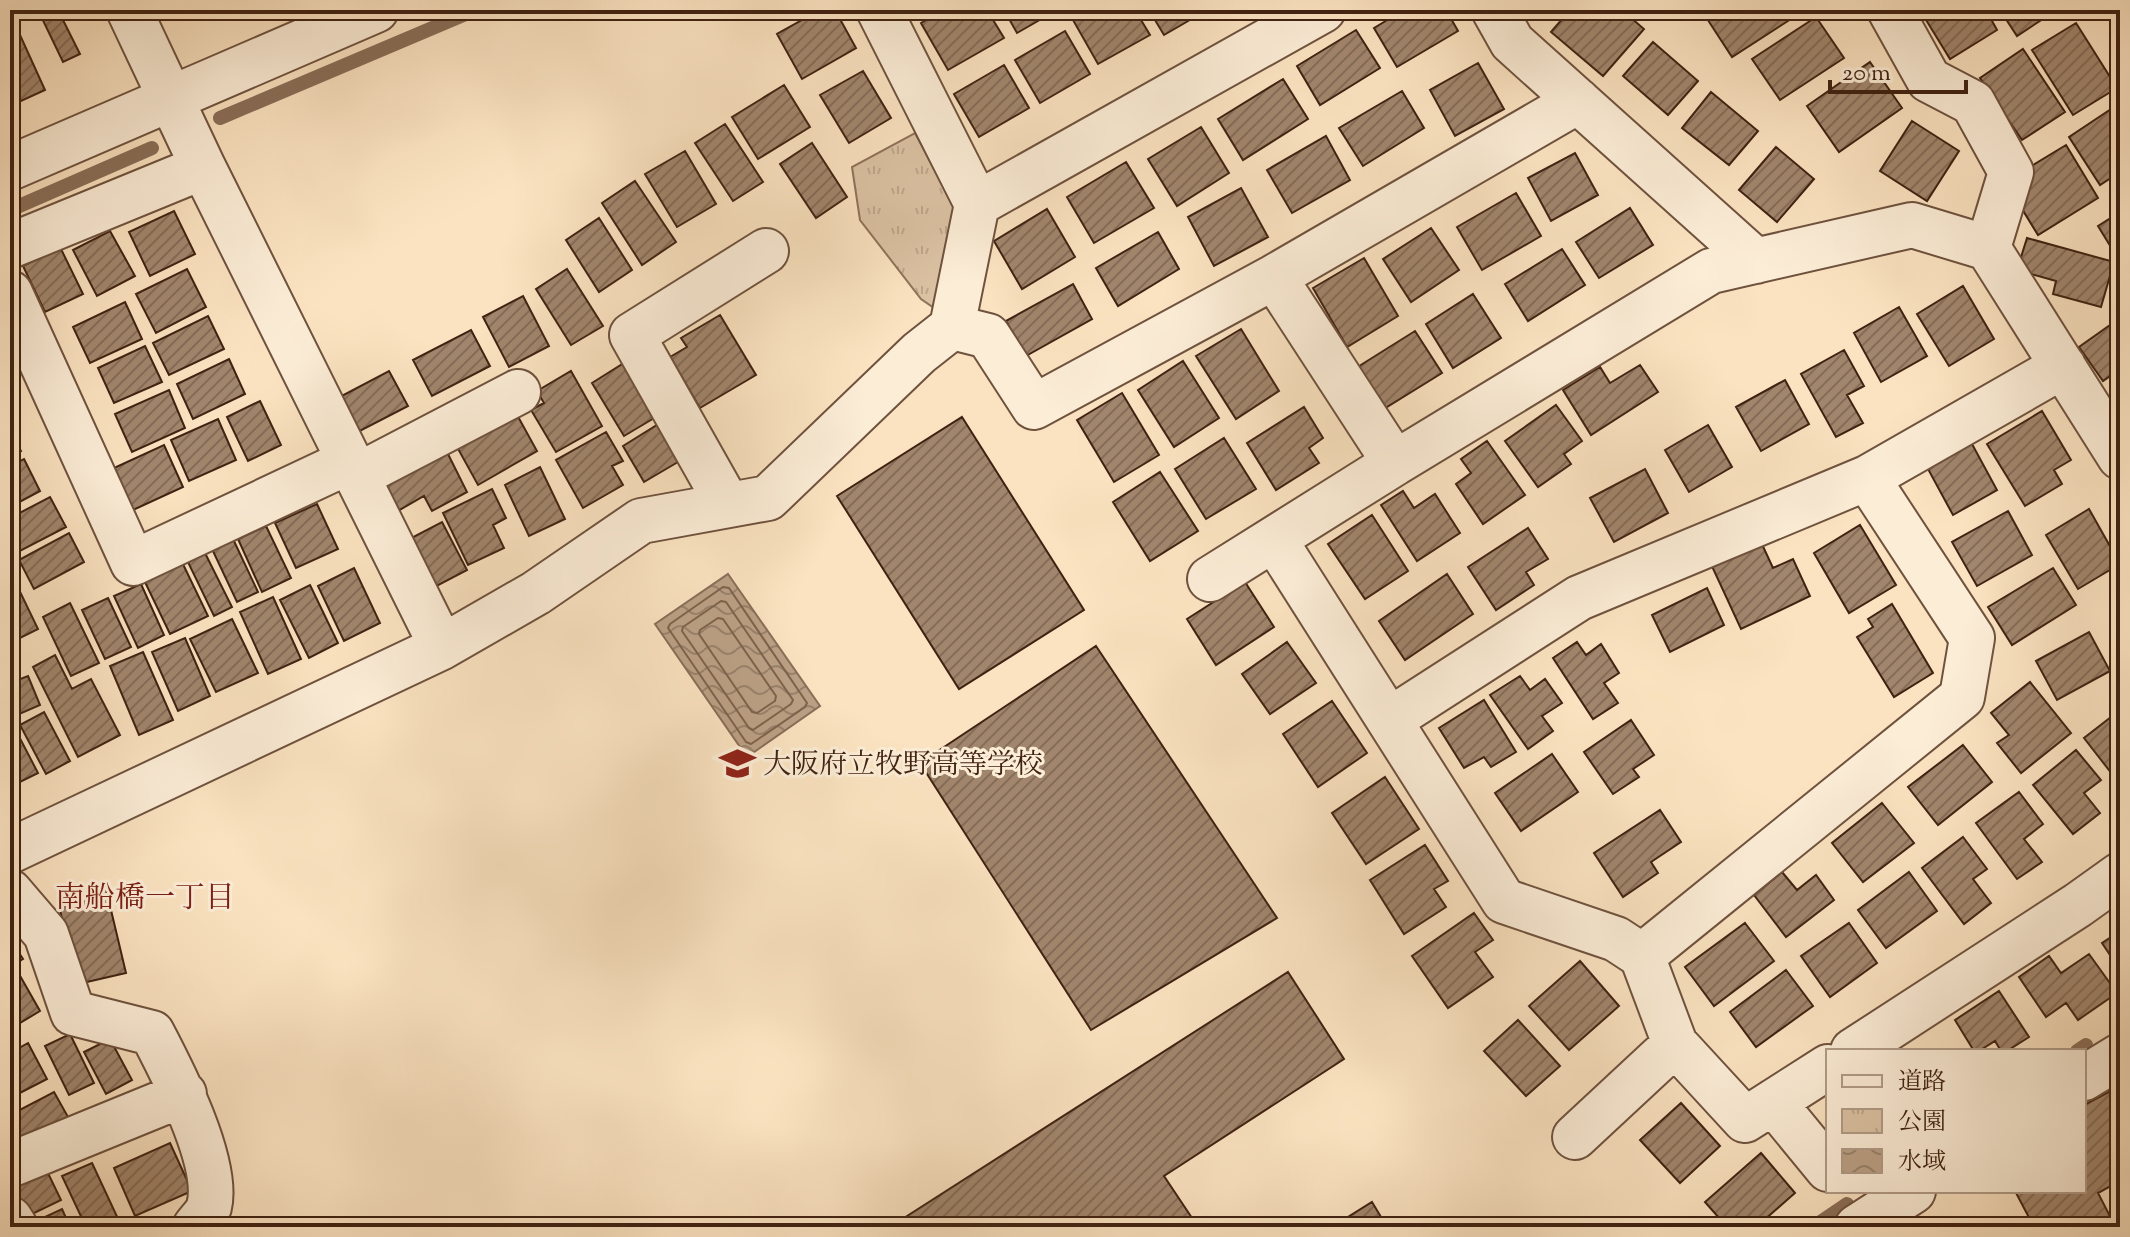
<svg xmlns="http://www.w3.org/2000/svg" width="2130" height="1237" viewBox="0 0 2130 1237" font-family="'Sorts Mill Goudy','Noto Serif JP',serif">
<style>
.park{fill:url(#park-tufts);stroke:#8e725a;stroke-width:2}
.water{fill:url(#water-waves);stroke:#8a6e58;stroke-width:2}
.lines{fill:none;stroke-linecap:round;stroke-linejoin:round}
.shore{stroke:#7e624c;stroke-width:2}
.stream{stroke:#8a6e58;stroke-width:14}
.building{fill:url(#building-hatch);stroke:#402212;stroke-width:2}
.minor-casing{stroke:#6f523e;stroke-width:48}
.minor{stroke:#fcedd7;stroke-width:44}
.labels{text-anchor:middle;stroke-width:6;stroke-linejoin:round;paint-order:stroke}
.poi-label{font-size:28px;fill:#402212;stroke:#fcedd7;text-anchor:start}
.neighbourhood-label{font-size:30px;fill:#7a1f14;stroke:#fcedd7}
</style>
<defs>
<pattern id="park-tufts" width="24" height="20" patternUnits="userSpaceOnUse" patternTransform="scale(2)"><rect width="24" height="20" fill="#dbc2a3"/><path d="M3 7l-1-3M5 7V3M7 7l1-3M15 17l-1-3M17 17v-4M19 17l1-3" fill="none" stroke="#bda68b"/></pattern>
<pattern id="water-waves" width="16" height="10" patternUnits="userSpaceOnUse" patternTransform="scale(2)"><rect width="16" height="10" fill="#bba186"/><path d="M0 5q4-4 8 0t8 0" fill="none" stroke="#99836c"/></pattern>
<pattern id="building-hatch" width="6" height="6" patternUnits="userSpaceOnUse" patternTransform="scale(2)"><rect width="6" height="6" fill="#a1866d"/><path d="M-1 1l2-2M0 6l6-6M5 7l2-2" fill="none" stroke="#856d58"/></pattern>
</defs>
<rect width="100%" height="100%" fill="#fbe3c1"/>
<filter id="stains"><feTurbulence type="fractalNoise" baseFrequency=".0025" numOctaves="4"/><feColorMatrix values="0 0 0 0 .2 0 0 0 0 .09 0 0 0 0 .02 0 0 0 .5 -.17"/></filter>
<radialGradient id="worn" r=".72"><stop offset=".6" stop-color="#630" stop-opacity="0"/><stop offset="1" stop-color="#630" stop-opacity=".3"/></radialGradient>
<!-- park -->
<path class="park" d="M915,133L955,208L937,310L921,299L860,220L852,167Z"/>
<!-- water -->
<path class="water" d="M728,574L820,706L747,757L655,624Z"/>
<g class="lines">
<!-- shore -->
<path class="shore" d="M723,587L729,588L807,703L805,707L751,744L746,742L668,628L670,624Z
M721,601L726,602L793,700L791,704L753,730L749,728L682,631L683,627Z
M718,618L723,619L776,696L775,701L757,713L752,712L699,634L700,630Z"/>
<!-- stream -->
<path class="stream" d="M220,118L475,10
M10,210L152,148
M2119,1025L2120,1024
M2077,1051L2086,1045
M1813,1227L1847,1204"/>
</g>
<!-- building -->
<path class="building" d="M38,10H58L80,54L63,62Z
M820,10H835L856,48L802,79L777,34Z
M943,10H987L1004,38L948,70L921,23Z
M1004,10H1057L1017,33Z
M1091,10H1135L1150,35L1098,64L1073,20Z
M1149,10H1207L1164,35Z
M1404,10H1446L1458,31L1397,67L1374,28Z
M1570,10H1622L1644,29L1603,76L1551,32Z
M1704,10H1805L1732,57L1702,11Z
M1920,10H1986L1997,30L1950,59Z
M2000,10H2050L2052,13L2017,36Z
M10,13L45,90L10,106Z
M1816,17L1844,58L1780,100L1752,59Z
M2076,23L2117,88L2073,115L2032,50Z
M1356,30L1380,68L1320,105L1297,66Z
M1065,31L1090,74L1040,103L1015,60Z
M1653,42L1698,81L1668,115L1623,76Z
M2023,49L2065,112L2022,140L1980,78Z
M1870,62L1902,108L1839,152L1807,106Z
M1478,63L1504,109L1455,136L1430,90Z
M1004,65L1029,108L979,137L954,94Z
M863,71L891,118L849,143L820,95Z
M1283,79L1308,119L1243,160L1218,119Z
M784,85L810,127L758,159L732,117Z
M1402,91L1424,128L1363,166L1339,128Z
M1711,92L1758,131L1729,165L1682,128Z
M2120,103V172L2100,185L2069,137Z
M1912,121L1959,151L1927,201L1880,171Z
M725,124L763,182L733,201L695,143Z
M1201,127L1229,173L1177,206L1148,159Z
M1326,136L1350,180L1292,213L1267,170Z
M812,143L847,197L816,218L780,164Z
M2066,145L2098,198L2038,235L2011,191L2033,177L2028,168Z
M1776,147L1814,179L1777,222L1739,190Z
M685,151L716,204L677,227L645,174Z
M1575,153L1598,195L1551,221L1528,178Z
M1126,162L1154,208L1094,243L1067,197Z
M635,181L676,242L642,265L602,203Z
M1241,188L1268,237L1214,266L1188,217Z
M1516,193L1541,236L1482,270L1457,227Z
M1630,208L1653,245L1599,278L1576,242Z
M1047,209L1075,257L1022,289L994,241Z
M174,211L195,254L150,276L129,232Z
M2120,212V248L2114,252L2098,226Z
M599,218L632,270L599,292L566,240Z
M1431,228L1459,270L1411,302L1383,259Z
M110,231L135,276L97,296L73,250Z
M1158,232L1179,269L1118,306L1096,268Z
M2027,238L2114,262L2101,307L2053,294L2056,281L2017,270Z
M60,247L83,294L45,312L23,266Z
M1562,249L1585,285L1528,321L1505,284Z
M1364,258L1398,316L1347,347L1313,288Z
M187,269L206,307L156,333L136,294Z
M567,269L603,326L571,345L536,289Z
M1073,284L1092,319L1026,356L1006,321Z
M1963,286L1994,339L1949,366L1917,314Z
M1473,294L1501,338L1453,368L1426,324Z
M523,296L549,346L509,367L483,317Z
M125,302L142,339L90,363L73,327Z
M1899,307L1927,356L1881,382L1854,333Z
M720,315L756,375L700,408L670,357L687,347L681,338Z
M208,316L224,349L169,375L153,343Z
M2120,318V369L2103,381L2079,347Z
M1241,329L1279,391L1236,419L1196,356Z
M471,330L490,366L432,396L413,360Z
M1415,331L1442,373L1382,410L1356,368Z
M145,346L162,382L114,403L98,368Z
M1844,350L1864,386L1847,395L1863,423L1836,437L1801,374Z
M229,359L245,394L193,419L177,384Z
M1183,361L1219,418L1174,447L1138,390Z
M624,363L656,417L624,436L592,383Z
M1640,365L1658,392L1591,435L1563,390L1600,367L1610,383Z
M389,371L408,406L354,434L336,399Z
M571,371L602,426L556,452L531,410L544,403L537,391Z
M1785,380L1809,424L1761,451L1736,407Z
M169,390L185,428L132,452L115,414Z
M1122,393L1159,455L1114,482L1077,420Z
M260,401L281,445L248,461L227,417Z
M1556,405L1582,441L1564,454L1571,464L1538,487L1505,441Z
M1304,407L1323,438L1309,448L1319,463L1276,490L1247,443Z
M2042,411L2071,460L2054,470L2062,484L2025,506L1987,444Z
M516,413L537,451L478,485L457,447Z
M962,417L1084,610L959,689L837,496Z
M218,419L236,460L189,481L171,440Z
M657,425L678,462L644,482L623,446Z
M1708,425L1732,467L1689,492L1665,450Z
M10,431L21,451L10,457Z
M606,432L623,461L612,466L623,485L583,508L556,460Z
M1224,438L1256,489L1206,519L1175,469Z
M1487,441L1525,495L1483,524L1456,484L1471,473L1461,459Z
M1972,444L1997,490L1953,515L1928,469Z
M164,445L183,487L133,510L114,468Z
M444,446L467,492L432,511L424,496L396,512L380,479Z
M24,459L40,491L10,507V466Z
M540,467L565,519L529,536L505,485Z
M1645,469L1668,513L1614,542L1590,498Z
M1160,472L1198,531L1150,561L1113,502Z
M492,489L506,518L493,525L504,548L468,565L443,513Z
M1403,491L1414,508L1435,494L1460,533L1417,561L1381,505Z
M50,497L66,527L18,552L10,537V518Z
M317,504L338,549L296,568L275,523Z
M2089,509L2120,564L2078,589L2046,535Z
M2008,511L2032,555L1977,586L1952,542Z
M1372,515L1408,571L1365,599L1328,544Z
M442,522L467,570L427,591L402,543Z
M1860,525L1896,585L1849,613L1814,553Z
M266,526L291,578L262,592L238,539Z
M1528,528L1548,559L1526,572L1534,585L1496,610L1468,567Z
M69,533L84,562L34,589L19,560Z
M233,539L258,592L237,602L212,549Z
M1760,540L1773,568L1793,559L1810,596L1741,629L1710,562Z
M203,549L232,607L214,616L186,558Z
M181,560L208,616L170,634L143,578Z
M354,568L380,623L344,641L318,586Z
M2053,568L2076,605L2012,645L1988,607Z
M10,571L38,629L10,643Z
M1447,574L1473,614L1405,660L1379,621Z
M1245,582L1274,627L1216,665L1187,619Z
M141,584L164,635L138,648L114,596Z
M310,585L338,643L309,658L280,600Z
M1707,588L1724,625L1670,652L1652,615Z
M273,597L301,659L268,674L240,612Z
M108,598L131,647L105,659L82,610Z
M70,603L99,663L71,676L43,617Z
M1892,604L1933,673L1894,697L1857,637L1873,627L1868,619Z
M232,619L258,673L216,692L190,639Z
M2089,632L2110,671L2057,700L2036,661Z
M185,638L210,696L178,711L152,652Z
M1287,642L1316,683L1270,714L1242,674Z
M1577,642L1586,655L1601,644L1619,673L1604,683L1618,703L1593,719L1553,658Z
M1096,646L1277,918L1091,1030L920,763Z
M143,652L173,720L139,735L110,666Z
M55,655L72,689L91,679L120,735L78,757L33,667Z
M28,676L40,705L10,718V683Z
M1520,676L1530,690L1545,679L1562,703L1542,716L1553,731L1528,749L1490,695Z
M2030,682L2071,733L2021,773L1997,743L2009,735L1991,713Z
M1484,700L1516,752L1491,767L1484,757L1464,768L1439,728Z
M1332,701L1367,753L1318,787L1283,734Z
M2120,710V782L2119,783L2084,738Z
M44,712L70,761L46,774L20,725Z
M1631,720L1654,755L1633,769L1639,777L1613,794L1584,752Z
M13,725L38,773L12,786L10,726Z
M1963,745L1992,782L1938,825L1908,787Z
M2076,750L2101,780L2084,793L2100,813L2073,834L2033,785Z
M1552,754L1578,792L1521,831L1495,793Z
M1385,777L1419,829L1366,864L1332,813Z
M2019,792L2043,824L2024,839L2042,862L2017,879L1976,823Z
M1882,803L1914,843L1863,882L1832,843Z
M1660,810L1681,842L1651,862L1658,873L1623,897L1594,853Z
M1963,837L1987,869L1973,879L1991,903L1964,924L1922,868Z
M1425,845L1448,881L1434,889L1446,907L1404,934L1370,880Z
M1782,872L1797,890L1816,875L1834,900L1786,937L1754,895Z
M1909,872L1937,911L1886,948L1858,910Z
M106,889L126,973L78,984L58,902Z
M1474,913L1493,940L1475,952L1493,977L1448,1008L1412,956Z
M1745,923L1774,961L1714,1006L1685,967Z
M1849,923L1877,963L1830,997L1801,956Z
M2120,931V970L2102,943Z
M10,939L23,959L10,967Z
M2089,954L2117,993L2078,1020L2066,1003L2046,1017L2019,977L2049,956L2061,973Z
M1580,961L1619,1006L1569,1050L1529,1006Z
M1786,970L1813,1006L1756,1047L1730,1012Z
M1288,972L1344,1059L1164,1176L1198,1227H890Z
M19,974L40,1011L10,1029V980Z
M1999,991L2029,1037L2007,1051H2001L1995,1041L1979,1051H1974L1955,1020Z
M1518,1020L1560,1066L1526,1096L1484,1051Z
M70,1034L94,1083L69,1095L45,1046Z
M110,1039L132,1080L106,1094L84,1052Z
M28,1043L47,1079L10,1098V1053Z
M2120,1086V1181L2098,1193L2113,1222L2104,1227H2034L2015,1191H2084V1105Z
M54,1092L68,1117L21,1142L10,1115Z
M1681,1103L1720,1146L1680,1183L1640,1140Z
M170,1143L192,1191L135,1216L114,1168Z
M1761,1153L1795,1193L1756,1227H1727L1705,1202Z
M92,1163L120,1223L110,1227H86L62,1176Z
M45,1167L61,1200L24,1218L10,1184Z
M1372,1202L1387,1227H1332Z
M62,1209L70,1227H28V1225Z"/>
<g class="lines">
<defs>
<path id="minor" d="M879,10L977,204L952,327
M1494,10L1512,42L1756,261
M1890,10L1929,80L1973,103L2011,172L1988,248
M10,168L376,10
M977,204L1323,10
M10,246L203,167
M1274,277L1578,101
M10,293L133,563L350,461
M357,476L518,392
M728,505L632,335L766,251
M1274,539L1504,901L1616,939L1642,956L1675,1044L1745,1120L1828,1067
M1210,579L1395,463
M442,647L536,593L641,521L768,498L919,353L952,327L988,336L1034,407L1274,277L1395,463L1711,271L1912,225L1988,248L2120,457
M1391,719L1579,598L1867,478L2063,366
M10,851L442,647L203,167L129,10
M10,892L46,934L73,1013L152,1033C172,1071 220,1164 209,1207C207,1214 199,1221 195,1227
M1642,956L1962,697L1972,638L1867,478
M1853,1051L2078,905L2120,875
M2084,1078L2120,1056
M1773,1102L1828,1169
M1575,1137L1675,1044
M10,1165L184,1094
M10,1219L15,1227
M1857,1227L1913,1191"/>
</defs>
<!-- minor casing -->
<use href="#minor" class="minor-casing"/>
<!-- minor -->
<use href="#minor" class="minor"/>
</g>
<!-- icons -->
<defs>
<symbol id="school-bare" viewBox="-9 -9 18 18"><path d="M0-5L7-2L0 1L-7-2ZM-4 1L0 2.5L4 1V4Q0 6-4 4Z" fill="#8f2418" stroke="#fcedd7" stroke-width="2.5" paint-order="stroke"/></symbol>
</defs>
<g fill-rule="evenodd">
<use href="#school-bare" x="712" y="738" width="51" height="51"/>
</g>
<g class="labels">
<!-- poi labels -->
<g class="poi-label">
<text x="763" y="773">大阪府立牧野高等学校</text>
</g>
<!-- neighbourhood labels -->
<g class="neighbourhood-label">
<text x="145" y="907">南船橋一丁目</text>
</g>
</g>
<!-- margin -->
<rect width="2130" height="1237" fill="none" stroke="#fbe3c1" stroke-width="40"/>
<rect x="12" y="12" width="2106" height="1213" fill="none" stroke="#402212" stroke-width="4"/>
<rect x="20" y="20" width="2090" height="1197" fill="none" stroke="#402212" stroke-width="2"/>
<!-- legend -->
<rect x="1826" y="1049" width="260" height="144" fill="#fcedd7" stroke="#b19c88" stroke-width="2"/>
<rect x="1842" y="1075" width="40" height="12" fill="#fcedd7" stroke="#b19c88" stroke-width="2"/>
<text x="1898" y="1089" font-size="24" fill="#402212">道路</text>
<rect x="1842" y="1109" width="40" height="24" fill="url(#park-tufts)" stroke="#b19c88" stroke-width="2"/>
<text x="1898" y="1129" font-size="24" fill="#402212">公園</text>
<rect x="1842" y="1149" width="40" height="24" fill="url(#water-waves)" stroke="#b19c88" stroke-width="2"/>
<text x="1898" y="1169" font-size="24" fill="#402212">水域</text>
<!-- scale -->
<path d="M1830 80v12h136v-12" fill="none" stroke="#402212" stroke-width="4"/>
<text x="1842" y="80" font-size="24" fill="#402212" stroke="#fcedd7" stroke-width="6" paint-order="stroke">20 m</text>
<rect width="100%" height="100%" filter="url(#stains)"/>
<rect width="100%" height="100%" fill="url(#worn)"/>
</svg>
